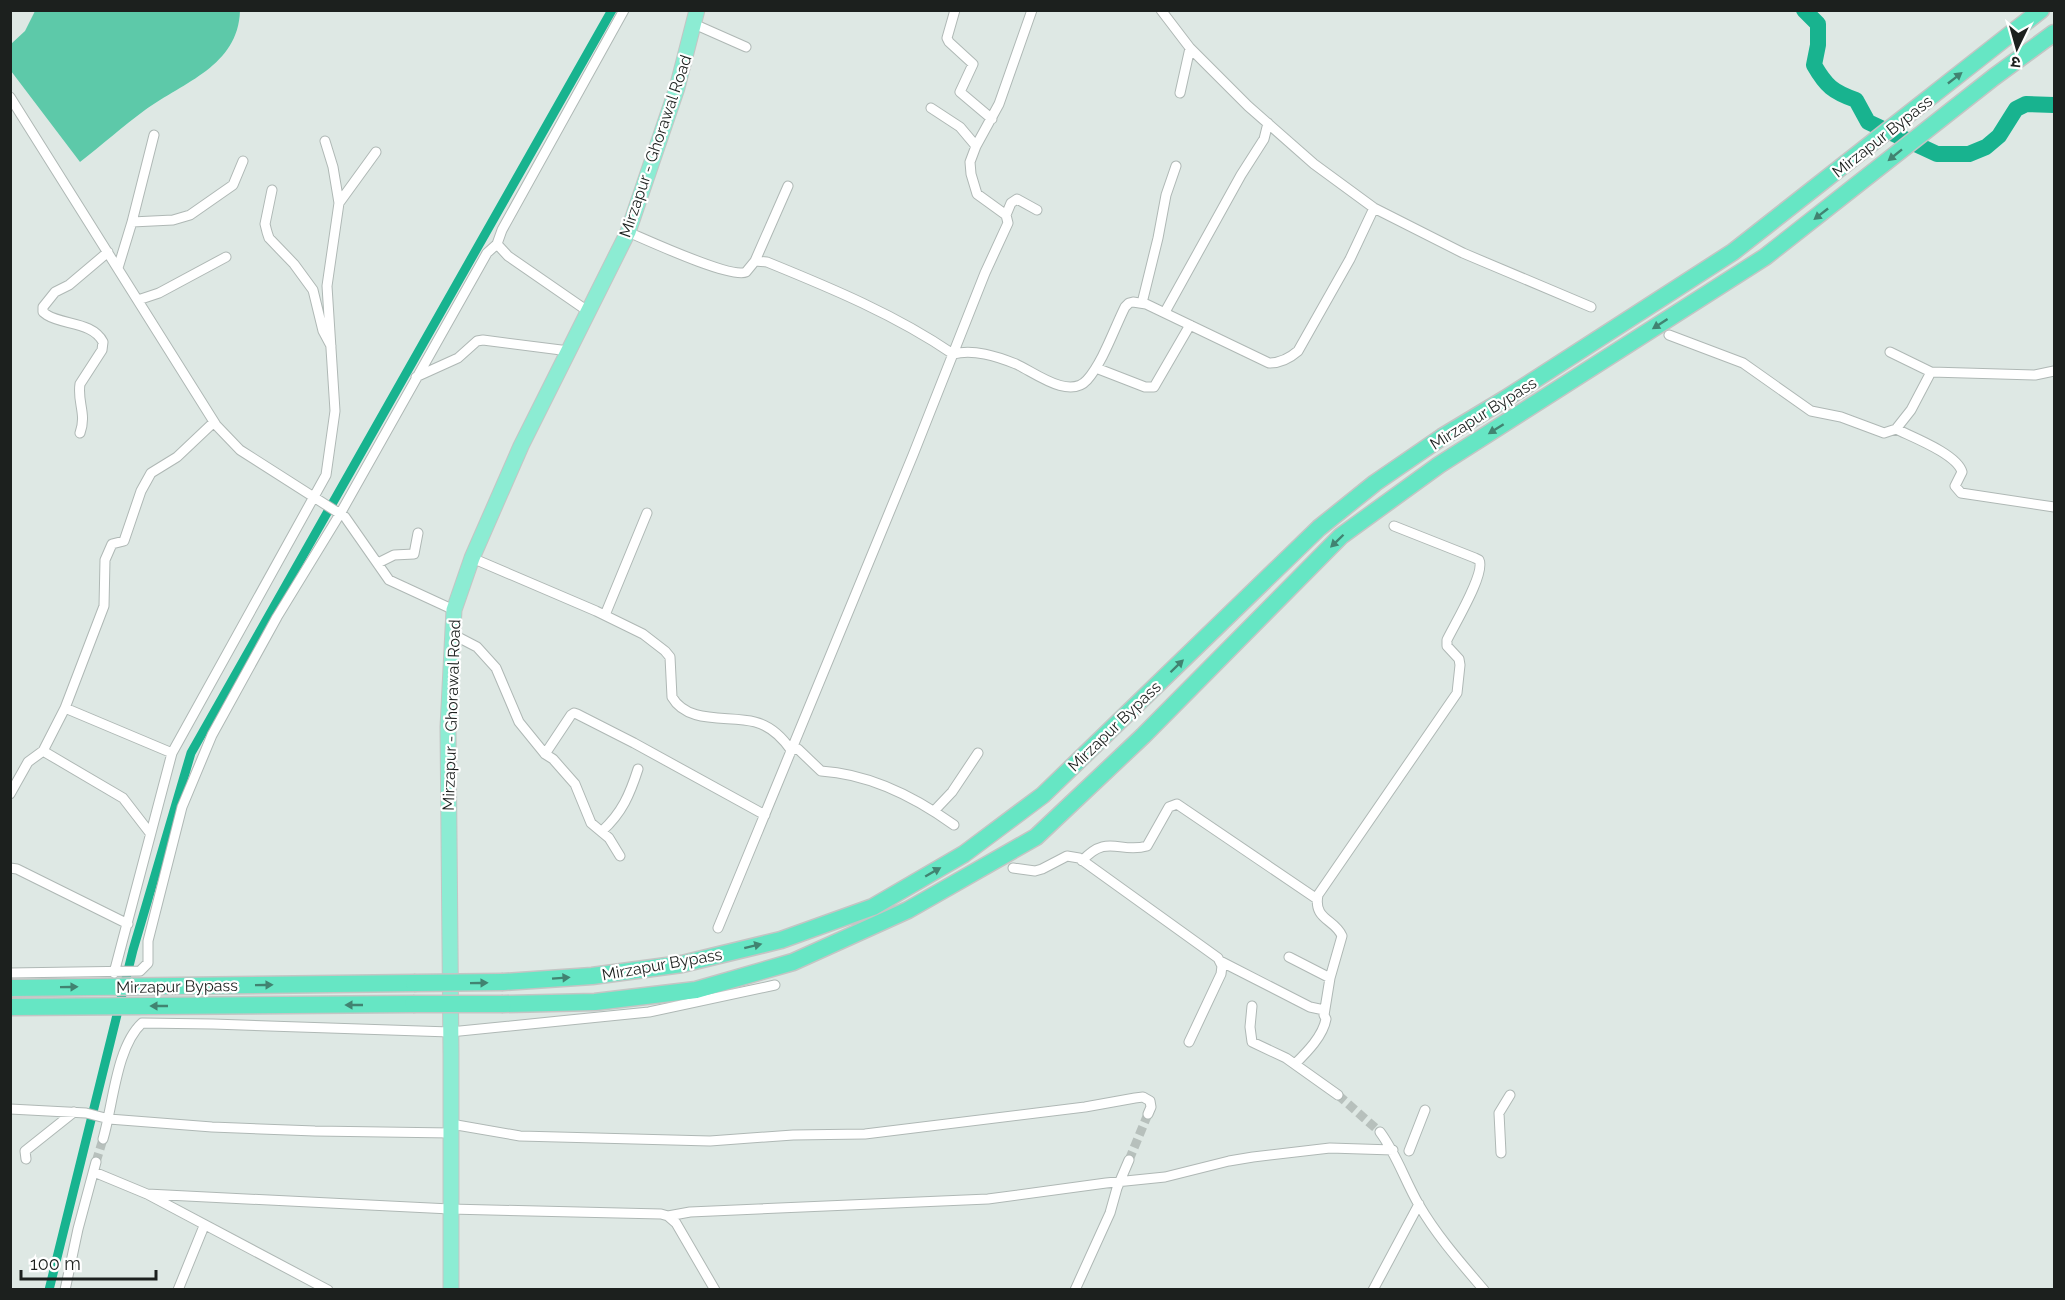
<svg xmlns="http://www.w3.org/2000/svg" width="2065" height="1300" viewBox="0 0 2065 1300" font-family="Raleway,'Noto Sans Devanagari',sans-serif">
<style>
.green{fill:#5dc9a9}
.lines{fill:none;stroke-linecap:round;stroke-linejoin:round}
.canal{stroke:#18b38f;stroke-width:9}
.river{stroke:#18b38f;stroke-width:16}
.minor-tunnel{stroke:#b7c0bc;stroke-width:9;stroke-dasharray:9 4.5;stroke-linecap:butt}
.minor-casing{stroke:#afb8b5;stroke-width:11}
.primary-casing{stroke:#c4c5c4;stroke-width:17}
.trunk-casing{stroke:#c4c5c4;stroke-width:19}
.minor{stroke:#fff;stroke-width:9}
.primary{stroke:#8cecd3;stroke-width:15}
.trunk{stroke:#66e6c4;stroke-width:16}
.trunk-bridge-casing{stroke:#c4c5c4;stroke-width:19;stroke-linecap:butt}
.trunk-bridge{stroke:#66e6c4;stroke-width:16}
.oneway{fill:#418371}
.labels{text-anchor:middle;stroke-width:4.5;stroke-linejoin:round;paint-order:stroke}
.street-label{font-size:16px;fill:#1c201e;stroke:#fff}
</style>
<rect width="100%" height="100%" fill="#dee8e4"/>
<!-- green -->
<path class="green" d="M35,11L240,10V11C238,66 184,82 145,110C123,126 102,145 80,162L11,71V44L25,31Z"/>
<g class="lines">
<!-- canal -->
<path class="canal" d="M49,1290L133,950L191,753L612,10"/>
<!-- river -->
<path class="river" d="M1804,10L1818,24V45L1814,65C1826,86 1833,92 1856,100L1868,122L1937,154H1969L1986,147L1999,136L2016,109L2026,104L2054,105"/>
<!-- minor-tunnel -->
<path class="minor-tunnel" d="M1338,1095L1380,1132
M1129,1160L1148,1114
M96,1162L103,1139"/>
<defs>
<path id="minor" d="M955,10L947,38L949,42L973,64L960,92L992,119
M1161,10L1190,48L1248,106L1314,164L1374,208L1463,253L1591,307
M694,24L746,47
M1180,93L1190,48
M10,97L216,425L240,450L345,517L389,580L454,610
M931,108L960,127L976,146
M272,190L265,224L267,232L269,238L294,264L313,290L323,331L331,346
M339,203L376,152
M1006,215L1011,203L1017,199L1037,210
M132,222L154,135
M628,232C647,240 731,279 746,272L755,261L767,262C831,288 896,315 953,354C974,349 996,356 1016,364C1034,372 1069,400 1087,380C1103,362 1114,329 1125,307L1129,303L1133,302L1146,304L1269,363C1280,363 1290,358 1298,351L1350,259L1374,208
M755,261L788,186
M118,268L132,222L173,220L190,215L233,185L243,161
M138,300L159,293L226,257
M1142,303L1158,238L1166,195L1176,166
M589,312L508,256L497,244L502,230L624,10
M1165,312L1241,175L1264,139L1268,123
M1669,335L1743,363L1811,411L1841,417L1884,433L1896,429L1911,410L1931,372
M1890,352L1931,372L2035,375L2054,371
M1096,368L1145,387H1154L1190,325
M416,377L458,358L477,341L483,340L569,351
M1896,429C1912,437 1957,454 1962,472L1955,486L1961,493L2054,507
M80,433C87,414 77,402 80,384L102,350L103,342C93,322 63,325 47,315L43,312V307L55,292L69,285L108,252
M472,558L596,611L643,634L665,651L670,657L672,697C688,725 729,715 755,722C771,726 782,737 791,750L798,749L821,771C870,774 915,797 954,825
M378,563L394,555L414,554L418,533
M605,615L647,513
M452,634L477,647L496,668L519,722L545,754L553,759L575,784L591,823L609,838L620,856
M65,708L172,753
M43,751L123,798L150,833
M545,754L571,715L574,713L577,714L634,743L765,815
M10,794L28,762L43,751L65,708L104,606L105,560L112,544L124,541L141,491L151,473L177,457L214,422
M934,811L952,792L978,753
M602,831C622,813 630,794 638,769
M1082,861C1107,833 1120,854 1147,846L1169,807L1177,804L1317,899
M10,868L17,869L128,924
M1013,868L1035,871L1042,869L1067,856L1079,858L1218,958L1222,966L1221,974L1189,1042
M718,928L913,455L985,273L1008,223L1006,215L977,194L971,174L970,162L976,146L999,104L1032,10
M1289,957L1330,978
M1222,962L1310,1007L1324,1010
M10,973L140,971L148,963V941L182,807L212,735L277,617L340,514L487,253L497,244
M114,973L172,753L326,475L335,411L327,286L339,203L333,167L325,141
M1252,1006L1250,1027L1252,1042L1286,1058L1338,1095
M1295,1064C1307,1052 1323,1036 1326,1019L1324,1015L1330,978L1342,936C1335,919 1313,920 1318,895L1457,693L1460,665L1459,659L1447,646V640C1454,625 1486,573 1479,560L1475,558L1394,526
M10,1109L86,1113L109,1119L212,1127L315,1131L451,1133
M451,1124L520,1136L710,1141L793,1135L865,1134L1085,1107L1135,1098L1143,1097L1150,1101L1151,1107L1148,1114
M1380,1132C1397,1155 1405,1181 1419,1205C1437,1236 1461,1263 1484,1290
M103,1139C113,1106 116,1047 142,1023L213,1024L450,1032L649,1012L775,985
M1409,1151L1425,1110
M1501,1153L1499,1113L1510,1095
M26,1159L25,1151L74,1112
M94,1172L147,1194L328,1290
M147,1194L450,1209L661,1214L668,1216L676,1223L715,1290
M668,1216L690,1212L988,1199L1106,1183L1165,1177L1229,1161L1253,1157L1330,1148L1393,1150
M65,1290L78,1229L96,1162
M178,1290L204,1226
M1075,1290L1110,1213L1117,1188L1129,1160
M1373,1290L1419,1204"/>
<path id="primary" d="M451,1290V1055L448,727L454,610L472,558L521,446L628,232L677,88L697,10"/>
<path id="trunk" d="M503,982L592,976L682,964L781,940L873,907L964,854L1043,795L1319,528L1375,483L1442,437L1505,399L1733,252L2041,10
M10,988L414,983
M503,1004L595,1002L696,990L793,962L908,910L1036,837L1143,736L1341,536L1439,465L1765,257L1994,77L2054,33
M10,1007L413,1004"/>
</defs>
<!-- minor casing -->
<use href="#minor" class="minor-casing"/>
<!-- primary casing -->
<use href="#primary" class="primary-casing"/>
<!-- trunk casing -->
<use href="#trunk" class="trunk-casing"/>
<!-- minor -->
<use href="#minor" class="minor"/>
<!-- primary -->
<use href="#primary" class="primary"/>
<!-- trunk -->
<use href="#trunk" class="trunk"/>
<defs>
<path id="trunk-bridge" d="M414,983L503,982
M413,1004H503"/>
</defs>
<!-- trunk-bridge casing -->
<use href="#trunk-bridge" class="trunk-bridge-casing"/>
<!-- trunk-bridge -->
<use href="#trunk-bridge" class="trunk-bridge"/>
</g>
<!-- one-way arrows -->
<defs><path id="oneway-solid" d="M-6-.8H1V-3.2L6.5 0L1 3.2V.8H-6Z" transform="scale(1.5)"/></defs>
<g class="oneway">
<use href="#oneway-solid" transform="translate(1955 78) rotate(-38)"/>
<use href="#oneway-solid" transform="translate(1895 155) rotate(141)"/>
<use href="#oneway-solid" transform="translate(1821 214) rotate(142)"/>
<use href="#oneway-solid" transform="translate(1660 324) rotate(147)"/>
<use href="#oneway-solid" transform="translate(1496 429) rotate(148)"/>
<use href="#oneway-solid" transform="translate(1337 541) rotate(136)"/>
<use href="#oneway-solid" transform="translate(1177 666) rotate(-44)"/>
<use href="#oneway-solid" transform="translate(933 872) rotate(-30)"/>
<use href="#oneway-solid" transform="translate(753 946) rotate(-14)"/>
<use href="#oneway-solid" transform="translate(561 978) rotate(-4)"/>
<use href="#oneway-solid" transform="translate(479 983) rotate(-1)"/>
<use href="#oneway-solid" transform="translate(264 985) rotate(-1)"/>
<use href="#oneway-solid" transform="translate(69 987) rotate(-1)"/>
<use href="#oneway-solid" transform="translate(354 1005) rotate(180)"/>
<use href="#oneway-solid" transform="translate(159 1006) rotate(180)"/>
</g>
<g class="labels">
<!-- street labels -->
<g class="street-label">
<text transform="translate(1882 136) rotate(-38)" y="6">Mirzapur Bypass</text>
<text transform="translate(655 146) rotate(-71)" y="6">Mirzapur - Ghorawal Road</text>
<text transform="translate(1483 413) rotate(-32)" y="6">Mirzapur Bypass</text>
<text transform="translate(451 715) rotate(-88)" y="6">Mirzapur - Ghorawal Road</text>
<text transform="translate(1114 726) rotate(-44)" y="6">Mirzapur Bypass</text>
<text transform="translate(662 964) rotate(-10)" y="6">Mirzapur Bypass</text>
<text transform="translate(177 986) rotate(-1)" y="6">Mirzapur Bypass</text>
</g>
</g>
<!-- border -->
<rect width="2065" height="1300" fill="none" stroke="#1c201e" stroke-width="24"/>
<!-- north arrow -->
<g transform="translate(2017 48) rotate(185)" stroke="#ffffff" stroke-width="4.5" paint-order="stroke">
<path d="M0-4.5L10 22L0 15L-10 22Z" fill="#1c201e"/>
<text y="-9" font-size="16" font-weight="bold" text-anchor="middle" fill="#1c201e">उ</text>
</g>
<!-- scale -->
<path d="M21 1270v9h135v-9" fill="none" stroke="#1c201e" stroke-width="3"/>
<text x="30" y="1270" font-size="18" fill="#1c201e" stroke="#ffffff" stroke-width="4.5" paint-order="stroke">100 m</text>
</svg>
